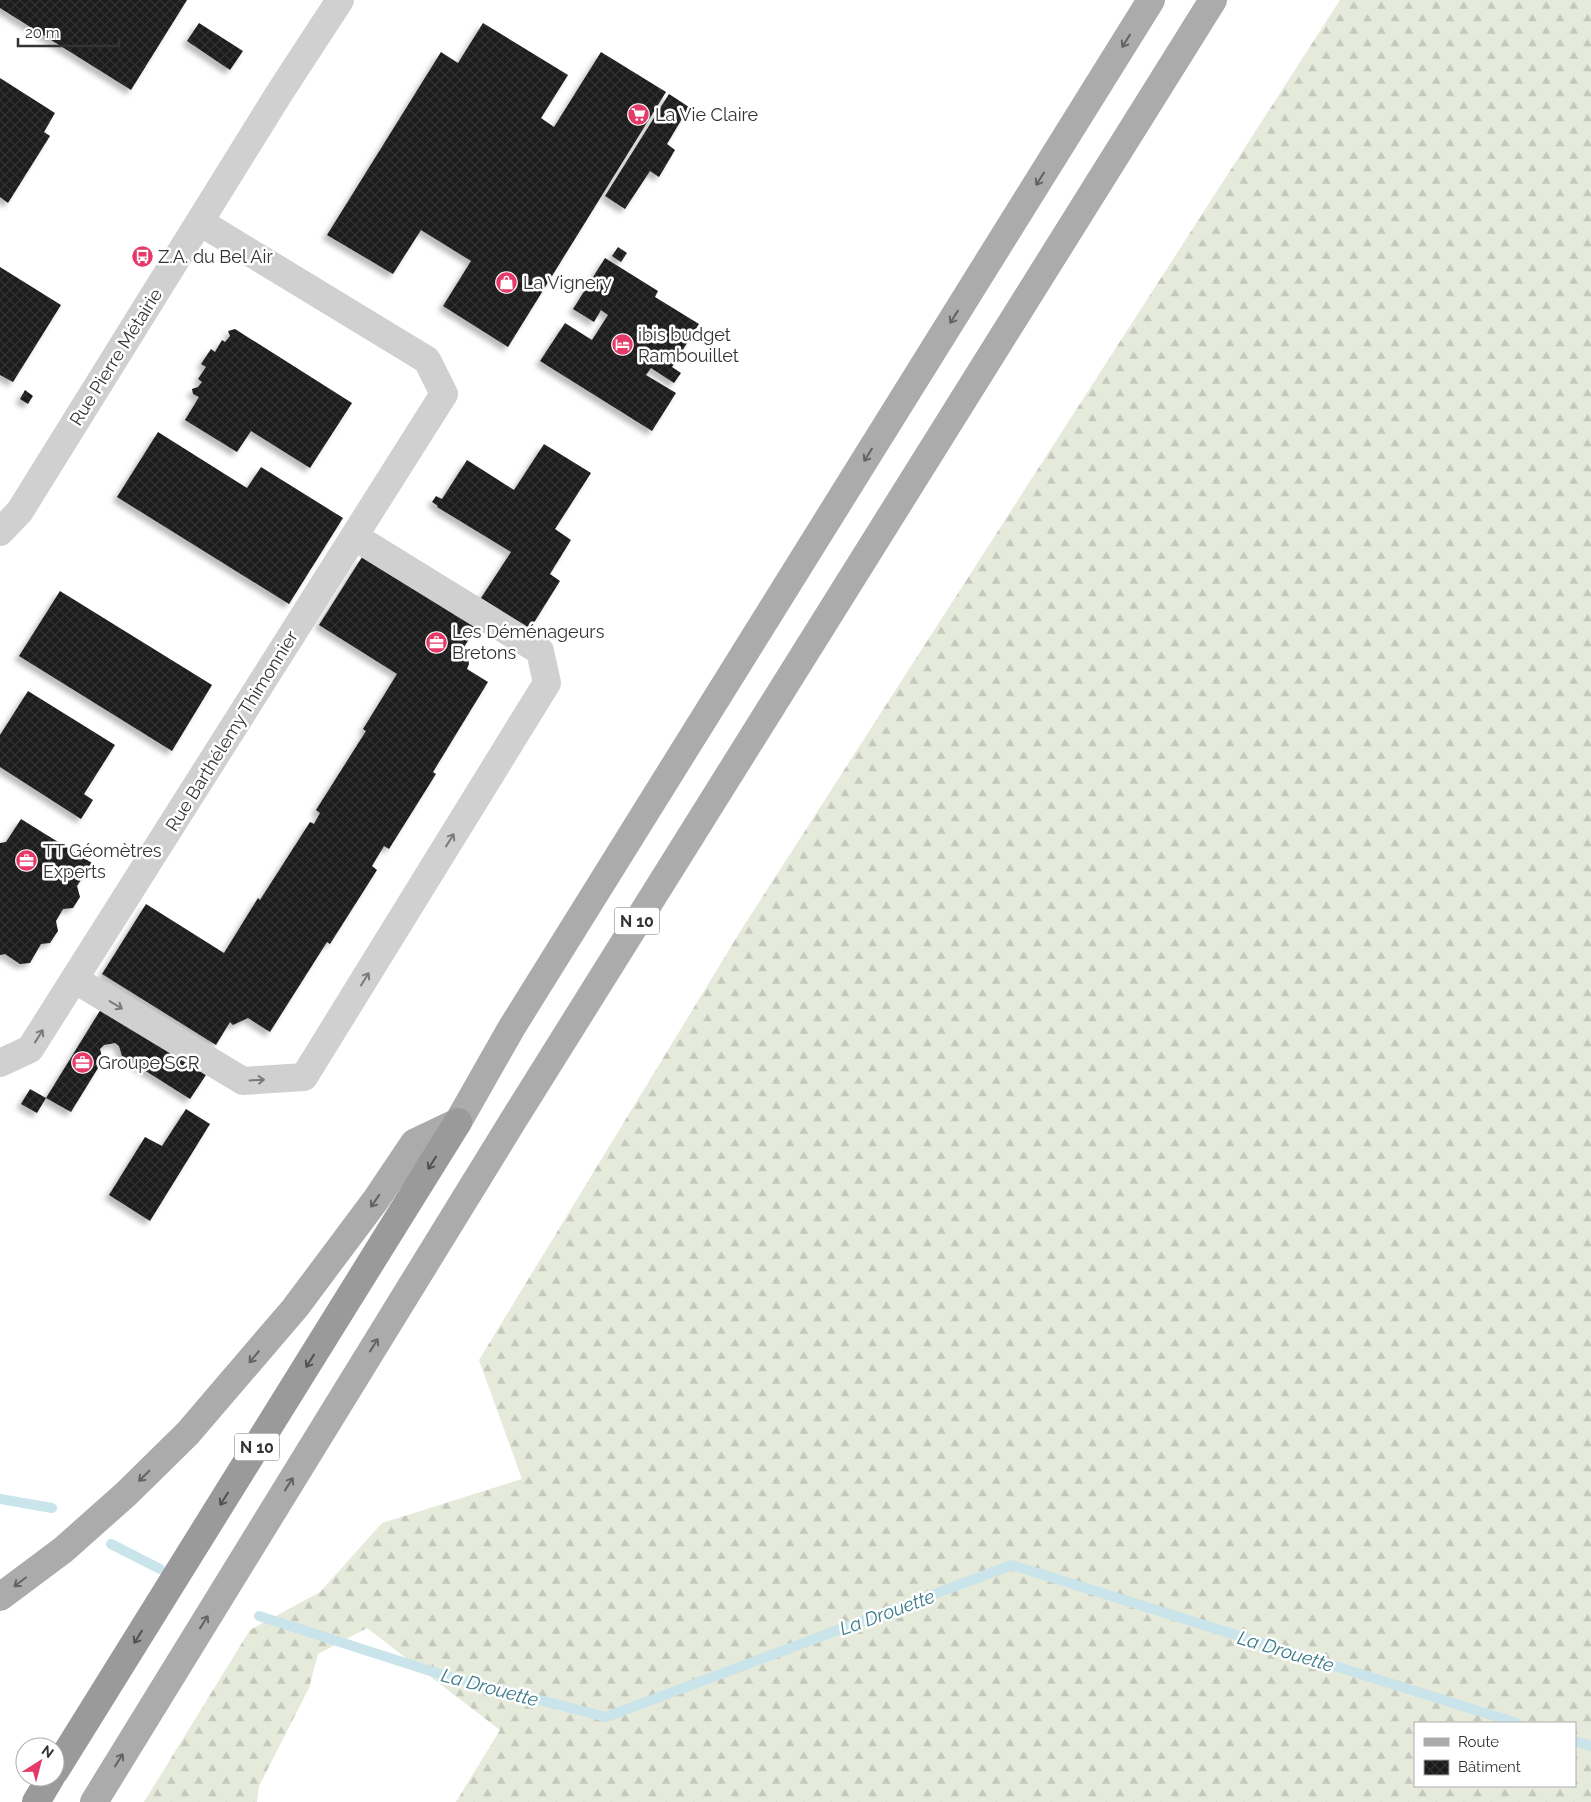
<svg xmlns="http://www.w3.org/2000/svg" width="1591" height="1802" viewBox="0 0 1591 1802" font-family="Raleway,sans-serif">
<style>
.forest{fill:url(#forest-firs);fill-rule:evenodd}
.lines{fill:none;stroke-linecap:round;stroke-linejoin:round}
.stream{stroke:#c9e4ea;stroke-width:10}
.building{fill:url(#building-cross-hatch);filter:url(#shadow)}
.minor{stroke:#d0d0d0;stroke-width:28}
.major{stroke:#ababab;stroke-width:28}
.highway{stroke:#9a9a9a;stroke-width:28}
.oneway{stroke:#636363}
.oneway2{stroke:#7a7a7a}
.oneway3{stroke:#525252}
.labels{text-anchor:middle;stroke-width:5;stroke-linejoin:round;paint-order:stroke}
.shield{fill:#fff;stroke:#707070;stroke-width:1}
.shield-label{font-size:16px;font-weight:bold;fill:#333}
.poi-label{font-size:18px;fill:#333;stroke:#fff;text-anchor:start}
.street-label{font-size:18px;fill:#333;stroke:#fff}
.water-label{font-size:19px;font-style:italic;fill:#3a7a89;stroke:#fff}
</style>
<defs>
<pattern id="forest-firs" width="22" height="20" patternUnits="userSpaceOnUse" patternTransform="scale(1.25)"><rect width="22" height="20" fill="#e5eadb"/><path d="M5 1l3.5 6h-7zM16 11l3.5 6h-7z" fill="#c5c9bc"/></pattern>
<pattern id="building-cross-hatch" width="8" height="8" patternUnits="userSpaceOnUse" patternTransform="scale(1.25)"><rect width="8" height="8" fill="#1a1a1a"/><path d="M0 0l8 8M0 8l8-8" fill="none" stroke="#333"/></pattern>
<filter id="shadow"><feDropShadow dx="-4.5" dy="4.5" stdDeviation="2.5" flood-color="#0004"/></filter>
</defs>
<rect width="100%" height="100%" fill="#fff"/>
<!-- forest -->
<path class="forest" d="M1340,0H1591V1802H456L500,1730L367,1628L318,1654L309,1688L259,1786L257,1802H144L250,1630L320,1592L382,1523L522,1479L479,1360L743,927ZM1415,1723H1575V1786H1415Z"/>
<g class="lines">
<!-- stream -->
<path class="stream" d="M0,1499L52,1508
M111,1544L160,1569
M259,1616L446,1676L606,1717L1012,1565L1517,1723
M1575,1741L1591,1746"/>
</g>
<!-- building -->
<path class="building" d="M0,0H187L131,90L0,8Z
M199,23L243,51L230,70L187,41Z
M483,23L568,75L541,118L554,127L601,52L666,92L508,347L443,306L471,261L421,230L393,274L327,235L441,52L458,63Z
M0,78L55,113L44,132L50,136L8,203L0,197Z
M669,94L689,107L667,144L675,150L659,177L650,171L625,209L605,196Z
M618,247L627,253L621,262L612,256Z
M605,258L658,291L655,297L699,324L672,367L681,373L674,383L651,368L646,375L676,393L652,431L540,361L565,323L592,340L608,315L601,310L594,322L573,309Z
M0,267L61,305L13,382L0,375Z
M235,329L352,403L310,468L251,431L237,452L185,420L199,397L193,394L192,389L198,387L202,382L198,379L206,367L201,364L211,349L215,352L222,340L225,342L230,336L228,331Z
M25,390L33,396L28,404L20,399Z
M158,432L247,488L261,467L343,518L289,604L117,497Z
M544,444L591,473L555,529L571,540L550,574L560,581L530,629L481,598L511,552L437,507L438,506L432,502L436,496L442,499L467,460L514,490Z
M362,557L476,627L463,649L467,653L469,664L467,669L488,682L433,772L436,774L389,849L384,846L372,866L377,870L330,944L327,942L270,1032L248,1018L233,1025L230,1022L216,1045L102,974L146,904L224,953L258,898L260,900L310,822L314,824L320,813L316,810L366,731L363,729L397,674L319,625Z
M60,591L212,685L172,751L19,656Z
M28,691L115,745L84,794L93,800L81,819L0,767V735Z
M21,819L92,863L77,886L80,897L73,908L63,909L56,921L58,931L50,943L41,944L30,963L20,964L5,954L0,955V843L6,842Z
M101,1009L206,1075L190,1099L122,1056L119,1046L115,1043L104,1045L100,1049L103,1060L71,1112L46,1098Z
M30,1089L46,1098L37,1113L21,1104Z
M186,1109L210,1124L150,1221L109,1195L145,1137L162,1146Z"/>
<g class="lines">
<!-- minor -->
<path class="minor" d="M0,532L20,511L280,92L340,0
M74,979L243,1081L304,1077L547,683L540,651L355,537
M0,1063L30,1049L444,394L427,360L200,222"/>
<!-- major -->
<path class="major" d="M0,1597L63,1550L126,1494L188,1433L295,1308L375,1201L414,1143L458,1122L512,1027L1151,0
M94,1802L514,1119L1213,0"/>
<!-- highway -->
<path class="highway" d="M55,1771L458,1122
M36,1802L51,1777"/>
</g>
<!-- one-way arrows -->
<defs><path id="oneway-shaft" d="M-6 0H5M1.5-3L5.5 0L1.5 3" fill="none" stroke-width="1.6" stroke-linecap="round" stroke-linejoin="round" transform="scale(1.25)"/></defs>
<g class="oneway">
<use href="#oneway-shaft" transform="translate(1126 41) rotate(122)"/>
<use href="#oneway-shaft" transform="translate(1040 179) rotate(122)"/>
<use href="#oneway-shaft" transform="translate(954 317) rotate(122)"/>
<use href="#oneway-shaft" transform="translate(868 455) rotate(122)"/>
<use href="#oneway-shaft" transform="translate(375 1201) rotate(125)"/>
<use href="#oneway-shaft" transform="translate(374 1345) rotate(-58)"/>
<use href="#oneway-shaft" transform="translate(254 1357) rotate(130)"/>
<use href="#oneway-shaft" transform="translate(144 1476) rotate(135)"/>
<use href="#oneway-shaft" transform="translate(289 1484) rotate(-58)"/>
<use href="#oneway-shaft" transform="translate(20 1582) rotate(143)"/>
<use href="#oneway-shaft" transform="translate(204 1622) rotate(-58)"/>
<use href="#oneway-shaft" transform="translate(119 1760) rotate(-58)"/>
</g>
<g class="oneway2">
<use href="#oneway-shaft" transform="translate(450 840) rotate(-58)"/>
<use href="#oneway-shaft" transform="translate(365 979) rotate(-58)"/>
<use href="#oneway-shaft" transform="translate(116 1005) rotate(31)"/>
<use href="#oneway-shaft" transform="translate(39 1036) rotate(-58)"/>
<use href="#oneway-shaft" transform="translate(257 1080) rotate(-3)"/>
</g>
<g class="oneway3">
<use href="#oneway-shaft" transform="translate(432 1163) rotate(122)"/>
<use href="#oneway-shaft" transform="translate(310 1361) rotate(122)"/>
<use href="#oneway-shaft" transform="translate(224 1499) rotate(122)"/>
<use href="#oneway-shaft" transform="translate(138 1637) rotate(122)"/>
</g>
<!-- icons -->
<defs>
<symbol id="supermarket-disc" viewBox="-11 -11 22 22"><circle r="9.5" fill="#e53968" stroke="#fff"/><path d="M-6-5.5h2.5l.6 2H6L4.5 2H-2.5L-4.4-4H-6ZM-1.5 3.2a1.3 1.3 0 1 0 .1 0ZM3 3.2a1.3 1.3 0 1 0 .1 0Z" fill="#fff"/></symbol>
<symbol id="bus-disc" viewBox="-11 -11 22 22"><circle r="9.5" fill="#e53968" stroke="#fff"/><path d="M-5-6H5V4H4V6H2V4H-2V6H-4V4H-5ZM-3.5-4V0h7V-4ZM-3.5 1.2v1.5H-2V1.2ZM2 1.2v1.5H3.5V1.2Z" fill="#fff"/></symbol>
<symbol id="shop-disc" viewBox="-11 -11 22 22"><circle r="9.5" fill="#e53968" stroke="#fff"/><path d="M-5-2.5h2.3a2.7 3.5 0 0 1 5.4 0H5L5.5 6h-11ZM-1.5-2.5h3a1.5 2.3 0 0 0-3 0Z" fill="#fff"/></symbol>
<symbol id="hotel-disc" viewBox="-11 -11 22 22"><circle r="9.5" fill="#e53968" stroke="#fff"/><path d="M-6-4.5h1.5V1H6V5H4.5V3h-9V5H-6ZM-4 0a1.8 1.8 0 1 1 3.6 0ZM.5 0V-2.5h3Q6-2.5 6 0Z" fill="#fff"/></symbol>
<symbol id="office-disc" viewBox="-11 -11 22 22"><circle r="9.5" fill="#e53968" stroke="#fff"/><path d="M-6-3h4V-5.5h4V-3h4V5H-6ZM-1-4.5V-3h2v-1.5ZM-6 0V1H6V0Z" fill="#fff"/></symbol>
</defs>
<g fill-rule="evenodd">
<use href="#supermarket-disc" x="626" y="102" width="25" height="25"/>
<use href="#bus-disc" x="130" y="244" width="25" height="25"/>
<use href="#shop-disc" x="494" y="270" width="25" height="25"/>
<use href="#hotel-disc" x="610" y="332" width="25" height="25"/>
<use href="#office-disc" x="424" y="630" width="25" height="25"/>
<use href="#office-disc" x="14" y="848" width="25" height="25"/>
<use href="#office-disc" x="70" y="1050" width="25" height="25"/>
</g>
<g class="labels">
<!-- shield labels -->
<g class="shield">
<rect x="614.5" y="907.5" width="45" height="27" rx="4"/>
<rect x="234.5" y="1433.5" width="45" height="27" rx="4"/>
</g>
<g class="shield-label">
<text x="637" y="927">N 10</text>
<text x="257" y="1453">N 10</text>
</g>
<!-- poi labels -->
<g class="poi-label">
<text x="655" y="121">La Vie Claire</text>
<text x="158" y="263">Z.A. du Bel Air</text>
<text x="523" y="289">La Vignery</text>
<text x="638" y="341">ibis budget<tspan x="638" dy="21">Rambouillet</tspan></text>
<text x="452" y="638">Les Déménageurs<tspan x="452" dy="21">Bretons</tspan></text>
<text x="43" y="857">TT Géomètres<tspan x="43" dy="21">Experts</tspan></text>
<text x="98" y="1069">Groupe SCR</text>
</g>
<!-- street labels -->
<g class="street-label">
<text transform="translate(116 357) rotate(-58)" y="6">Rue Pierre Métairie</text>
<text transform="translate(232 731) rotate(-58)" y="6">Rue Barthélemy Thimonnier</text>
</g>
<!-- water labels -->
<g class="water-label">
<text transform="translate(887 1612) rotate(-20)" y="7">La Drouette</text>
<text transform="translate(1286 1651) rotate(17)" y="7">La Drouette</text>
<text transform="translate(490 1687) rotate(15)" y="7">La Drouette</text>
</g>
</g>
<!-- legend -->
<rect x="1414" y="1722" width="162" height="65" fill="#ffffff" stroke="#adadad"/>
<rect x="1424" y="1738" width="25" height="8" fill="#ababab" stroke="#adadad"/>
<text x="1458" y="1747" font-size="15" fill="#333333">Route</text>
<rect x="1424" y="1760" width="25" height="15" fill="url(#building-cross-hatch)" stroke="#adadad"/>
<text x="1458" y="1772" font-size="15" fill="#333333">Bâtiment</text>
<!-- north arrow -->
<g transform="translate(40 1762) rotate(36)"><circle r="24" fill="#ffffff" stroke="#adadad"/>
<path d="M0-4L9 19L0 12L-9 19Z" fill="#e53968"/>
<text y="-8" font-size="14" font-weight="bold" text-anchor="middle" fill="#333333">N</text>
</g>
<!-- scale -->
<path d="M18 38v8h101v-8" fill="none" stroke="#333333" stroke-width="2.5"/>
<text x="25" y="38" font-size="15" fill="#333333" stroke="#ffffff" stroke-width="4" paint-order="stroke">20 m</text>
</svg>
